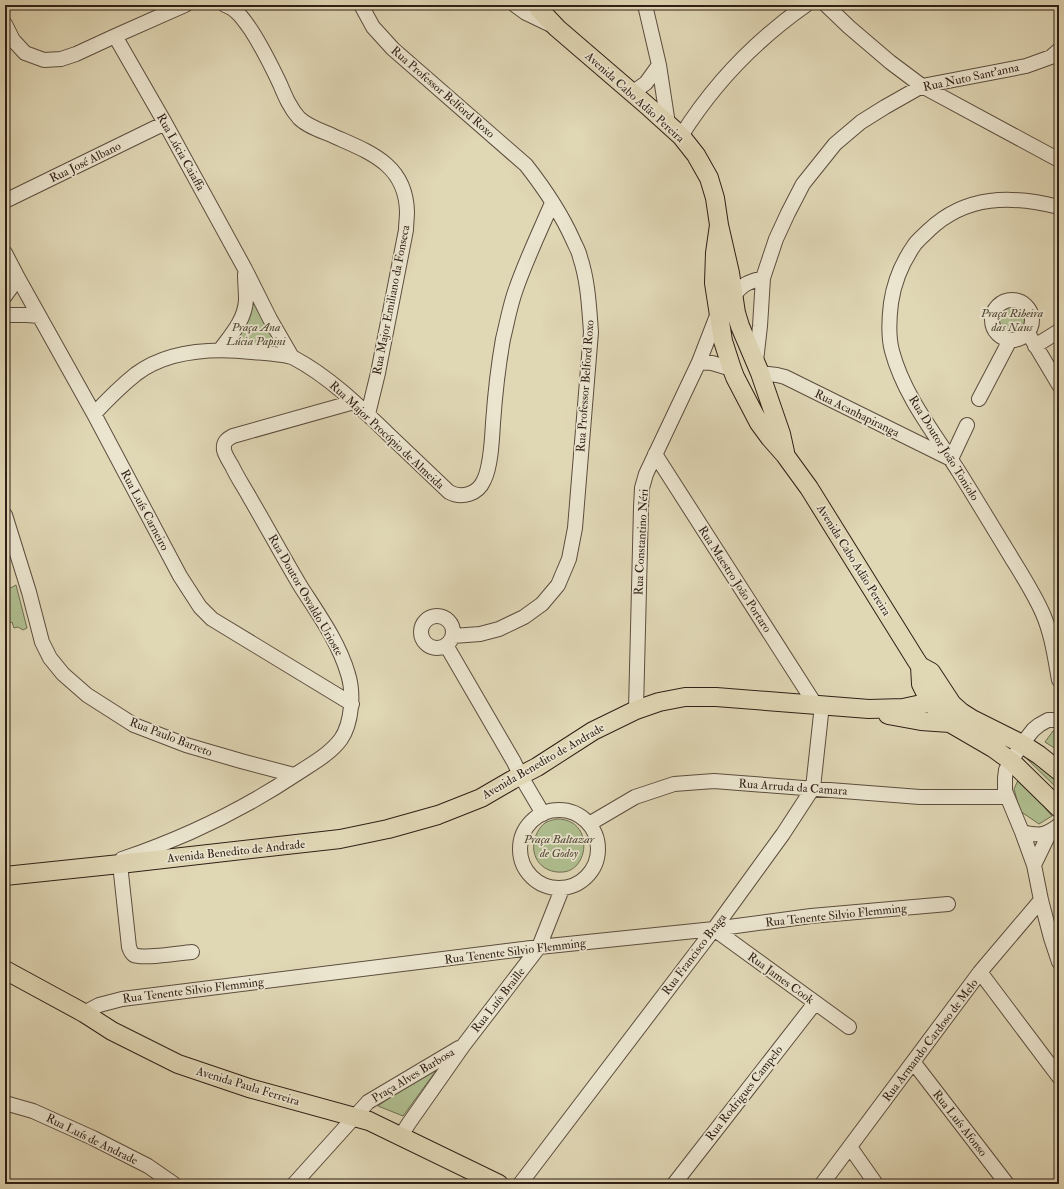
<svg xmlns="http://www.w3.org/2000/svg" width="1064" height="1189" viewBox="0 0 1064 1189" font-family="'IM FELL Double Pica',serif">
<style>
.green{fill:#b0bf90;stroke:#706f53}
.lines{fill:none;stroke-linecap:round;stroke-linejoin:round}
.minor-casing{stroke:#5c4d3e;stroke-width:16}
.major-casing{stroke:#301f16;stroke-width:20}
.minor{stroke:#ebe5cf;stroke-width:14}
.major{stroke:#e0d7b5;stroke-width:18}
.labels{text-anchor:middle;stroke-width:3.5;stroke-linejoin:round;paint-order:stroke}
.street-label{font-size:12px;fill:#301f16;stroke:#ebe5cf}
.park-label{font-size:12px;font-style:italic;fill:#504734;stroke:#ebe5cf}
</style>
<rect width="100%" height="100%" fill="#e0d7b5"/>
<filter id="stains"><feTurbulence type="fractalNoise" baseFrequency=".005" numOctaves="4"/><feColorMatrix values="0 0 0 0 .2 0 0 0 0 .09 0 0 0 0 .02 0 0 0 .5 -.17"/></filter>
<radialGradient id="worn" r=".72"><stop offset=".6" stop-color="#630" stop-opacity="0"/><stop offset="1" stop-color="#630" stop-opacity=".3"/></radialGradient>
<!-- green -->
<path class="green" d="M248,288L282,351L230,344Z
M997 319a15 15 0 1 1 30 0a15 15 0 1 1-30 0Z
M16,585L27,628L23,630L18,627L14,628L12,622L10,623L5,613V591Z
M1053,731H1059V751L1045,742Z
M1029,754L1059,776V790L1027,759Z
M1019,778L1052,816L1039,824L1020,811L1014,789Z
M556,819C594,818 590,870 563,872C540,874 527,853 537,833C539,829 542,825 545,823C548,821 553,820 556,819Z
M446,1057L403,1116L378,1106Z"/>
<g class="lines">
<defs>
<path id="minor" d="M225,5C237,9 244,20 251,30C262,47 271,65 280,84C285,96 290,108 299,118C307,126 319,130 329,134C366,151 406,162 407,212C407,218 406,224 406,230L378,373L368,414
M361,5L373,27L393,49L526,165C544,188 561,213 573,240C575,245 579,251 580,257C588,281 589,306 591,332L575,528L569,559L558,585L542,604L524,617L499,629L480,634L453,636
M515,5L526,13L551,25
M645,5L659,65L668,124
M826,5L849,27L890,62L922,86L1059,160
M5,24L13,40L25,53L44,60L61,59L76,54L115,36L185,5
M115,36L165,123L245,269L270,319L292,357
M632,93L646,83L659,65
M681,136C713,85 756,40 806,5
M5,201L165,123
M1059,207C1011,195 966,195 929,230C924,235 919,239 915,244C903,261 894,282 891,303C889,319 888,336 892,351C904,396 935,434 959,472C976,499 992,526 1008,552C1020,572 1034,593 1043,614C1052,635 1055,658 1059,680
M5,253L18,278L94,414L180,576L200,607L212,619L352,704
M5,296L18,278
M733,297C742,284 748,282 763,278
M992 320a20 20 0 1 1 40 0a20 20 0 1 1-40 0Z
M5,315H27L39,316
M1028,333L1059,385
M1035,346L1059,331
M220,350C231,335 245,320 246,300C246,291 245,282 245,274
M756,361L760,326L763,278L776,239L788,213L803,184L835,144L861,122L885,107L922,86L1026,66L1051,57L1059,50
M699,362L712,363L732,369
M760,373L777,375L785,377L951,459L967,425
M979,399L1010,340
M94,414C107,400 121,386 136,374C168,350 213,348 252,352C263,353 285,354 294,358C328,376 358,405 386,432C407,452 428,472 449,492C462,499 478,494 484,480C491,466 492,439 493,423C495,395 498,367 503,339C507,323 510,305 516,289C526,260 540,231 552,203
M655,454L815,704
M5,515L29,592L42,642L50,658L63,674L87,695L134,725L186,745L241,761L294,775
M421 632a16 16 0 1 1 32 0a16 16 0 1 1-32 0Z
M446,645L514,762C522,780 533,796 543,814
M636,710L641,507L642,488L646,474L699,362L718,313
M1059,720H1048L1039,725L1033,730L1022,744L1011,761L1006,770L1005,778V791L1022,832L1034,865L1041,900L1051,938L1059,962
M520 849a39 39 0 1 1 78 0a39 39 0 1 1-78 0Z
M589,824L635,797L674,784L714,781L920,797H1007
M1022,832C1039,836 1045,836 1059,825
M122,859C184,838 244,809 298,773C313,763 330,754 341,739C352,723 354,693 348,674C339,643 319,615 301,587C283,557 267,527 250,498C244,487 237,477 232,466C229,461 225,455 224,450C223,442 227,439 233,436L354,402
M120,864L129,947C130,950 131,953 134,955C142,959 182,953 192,952
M1034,865L1050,832
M714,929L849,1027
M980,972L1059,1077
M84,1013L99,1005L122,999L539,947L714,929L811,916L948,904
M914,1063L1007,1184
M5,1103L33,1111L93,1138L148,1166L174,1184
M400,1137L409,1123L463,1046L539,947L562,889
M850,1147L876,1184
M294,1184L368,1102L459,1048
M520,1184L714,929L783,834L813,788L822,705
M674,1184L815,1003
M822,1184L980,972L1041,900"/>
<path id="major" d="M537,5L539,9L557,28L650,108L681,136L696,155L709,178L715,198L719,225L730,273L736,313L740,326L760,373L781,434L785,452
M719,225L715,253L714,283L723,341L732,369L735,377L759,423L770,438L785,455L809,488L916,660L920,666L921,684L926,694L931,702L940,713L950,723L993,748L1011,761L1059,808
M920,666L931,672L952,704L961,712L972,719L1022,744L1039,755L1059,771
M888,715L921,721L950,723
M5,876L120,864L340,839L388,829L438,815L481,798L512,780L537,767L593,731L636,710L659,702L685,697H716L869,709L903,708L931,702L952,704
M5,970L84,1013L112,1031L178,1064L249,1088L369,1121L499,1184"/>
</defs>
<!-- minor casing -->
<use href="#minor" class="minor-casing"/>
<!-- major casing -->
<use href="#major" class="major-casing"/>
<!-- minor -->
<use href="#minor" class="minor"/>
<!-- major -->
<use href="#major" class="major"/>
</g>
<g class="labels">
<!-- street labels -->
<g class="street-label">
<text transform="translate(971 77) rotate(-12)" y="4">Rua Nuto Sant'anna</text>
<text transform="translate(443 92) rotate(41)" y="4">Rua Professor Belford Roxo</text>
<text transform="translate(635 97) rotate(42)" y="4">Avenida Cabo Adão Pereira</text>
<text transform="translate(181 152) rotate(61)" y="4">Rua Lúcia Caiaffa</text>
<text transform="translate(85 162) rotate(-26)" y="4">Rua José Albano</text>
<text transform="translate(391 300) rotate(-79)" y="4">Rua Major Emiliano da Fonseca</text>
<text transform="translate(585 386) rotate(-86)" y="4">Rua Professor Belford Roxo</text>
<text transform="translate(857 413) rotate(26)" y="4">Rua Acanhapiranga</text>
<text transform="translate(387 435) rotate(43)" y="4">Rua Major Procópio de Almeida</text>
<text transform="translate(944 448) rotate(58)" y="4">Rua Doutor João Toniolo</text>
<text transform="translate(145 510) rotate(62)" y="4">Rua Luís Carneiro</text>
<text transform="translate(641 542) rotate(-87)" y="4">Rua Constantino Néri</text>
<text transform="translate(854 560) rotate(58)" y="4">Avenida Cabo Adão Pereira</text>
<text transform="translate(735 579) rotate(57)" y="4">Rua Maestro João Portaro</text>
<text transform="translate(306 595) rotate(60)" y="4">Rua Doutor Osvaldo Urioste</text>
<text transform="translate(171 737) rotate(21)" y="4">Rua Paulo Barreto</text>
<text transform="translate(543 761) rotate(-30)" y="4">Avenida Benedito de Andrade</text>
<text transform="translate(793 787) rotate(4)" y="4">Rua Arruda da Camara</text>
<text transform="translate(236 851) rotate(-6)" y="4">Avenida Benedito de Andrade</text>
<text transform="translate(836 915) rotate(-6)" y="4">Rua Tenente Silvio Flemming</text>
<text transform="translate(515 951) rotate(-7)" y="4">Rua Tenente Silvio Flemming</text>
<text transform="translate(694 954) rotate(-53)" y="4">Rua Francisco Braga</text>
<text transform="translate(781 978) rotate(36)" y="4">Rua James Cook</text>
<text transform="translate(193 990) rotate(-7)" y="4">Rua Tenente Silvio Flemming</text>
<text transform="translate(498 1000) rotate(-52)" y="4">Rua Luís Braille</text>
<text transform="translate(930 1040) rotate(-53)" y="4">Rua Armando Cardoso de Melo</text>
<text transform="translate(413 1075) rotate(-31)" y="4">Praça Alves Barbosa</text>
<text transform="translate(248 1086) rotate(17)" y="4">Avenida Paula Ferreira</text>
<text transform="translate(744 1093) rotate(-52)" y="4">Rua Rodrigues Campelo</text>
<text transform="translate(960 1123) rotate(52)" y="4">Rua Luís Afonso</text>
<text transform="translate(92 1139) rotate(26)" y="4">Rua Luís de Andrade</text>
</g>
<!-- park labels -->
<g class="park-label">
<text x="1012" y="317">Praça Ribeira<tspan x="1012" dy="14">das Naus</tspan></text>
<text x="256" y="331">Praça Ana<tspan x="256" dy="14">Lúcia Papini</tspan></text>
<text x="559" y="843">Praça Baltazar<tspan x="559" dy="14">de Godoy</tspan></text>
</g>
</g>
<!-- margin -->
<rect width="1064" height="1189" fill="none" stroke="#e0d7b5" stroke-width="20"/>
<rect x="6" y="6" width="1052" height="1177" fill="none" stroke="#301f16" stroke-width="2"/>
<rect x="10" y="10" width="1044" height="1169" fill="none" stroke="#301f16"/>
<rect width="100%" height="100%" filter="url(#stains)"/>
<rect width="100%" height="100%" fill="url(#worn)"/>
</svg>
